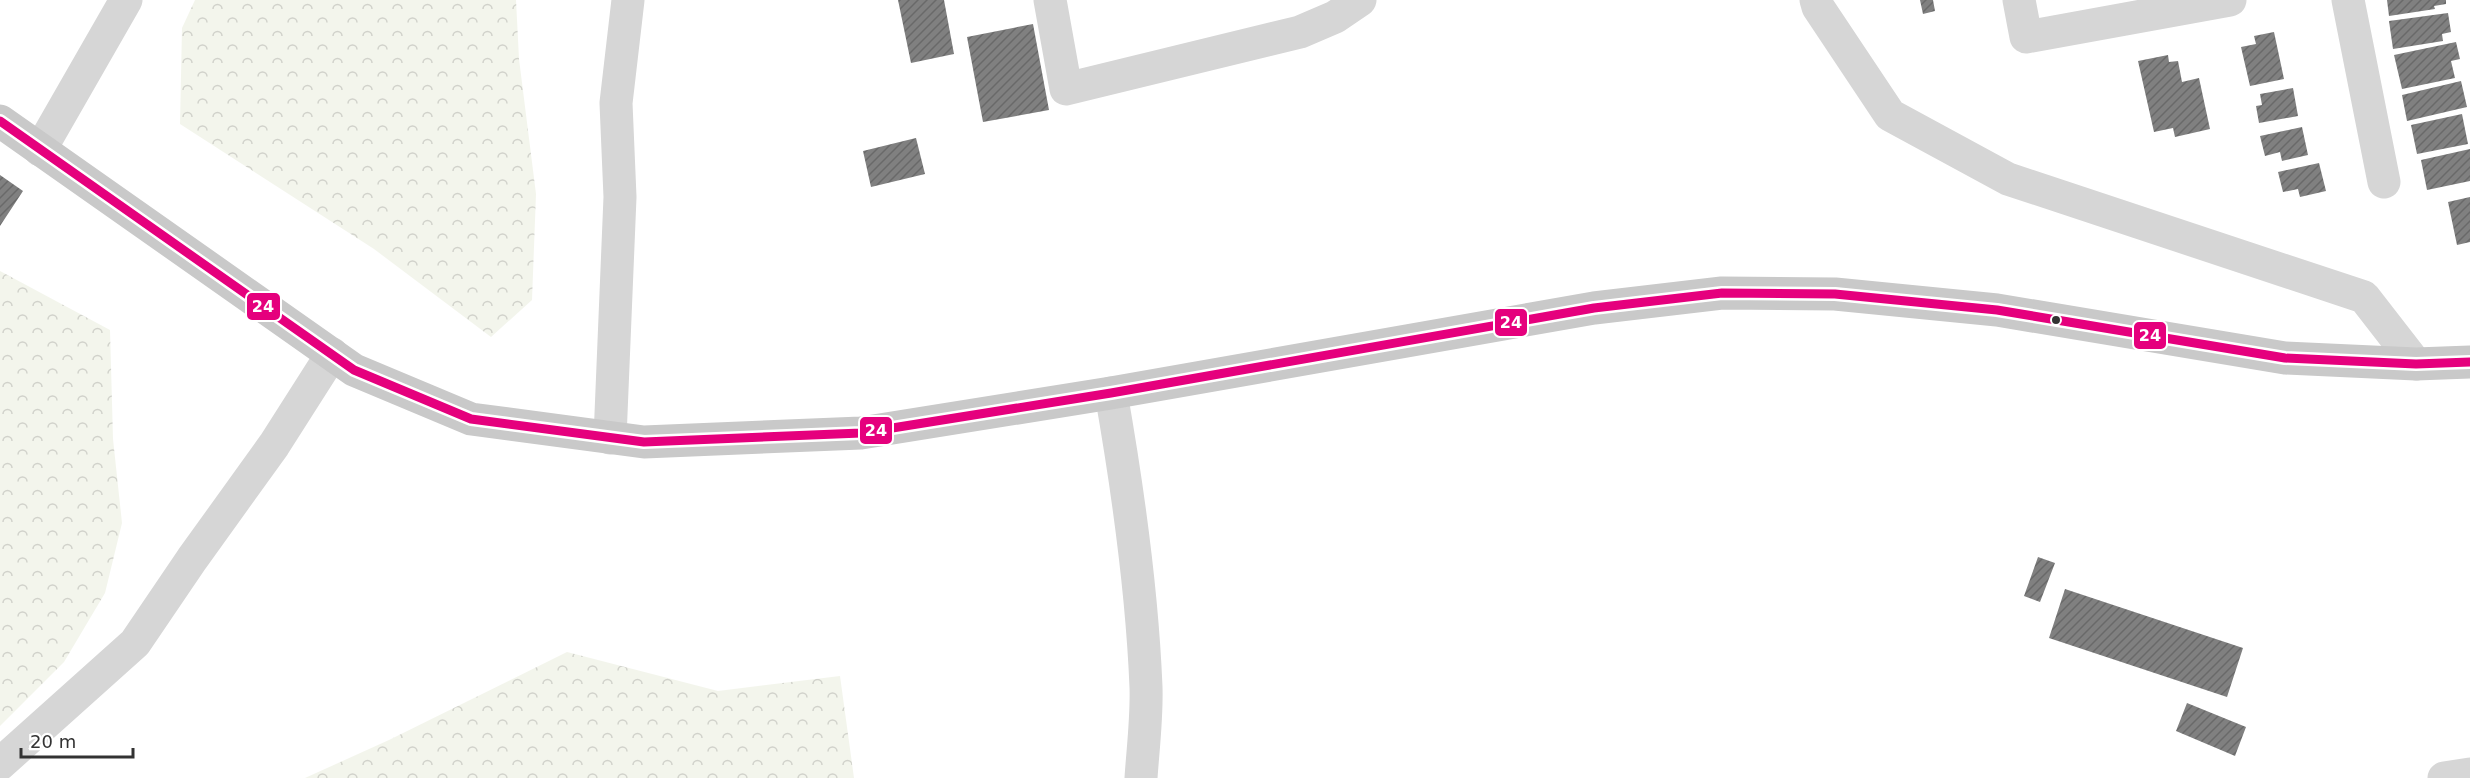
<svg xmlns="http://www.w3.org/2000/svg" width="2470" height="778" viewBox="0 0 2470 778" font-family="'DejaVu Sans',sans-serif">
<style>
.forest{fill:url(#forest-crowns)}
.building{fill:url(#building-hatch)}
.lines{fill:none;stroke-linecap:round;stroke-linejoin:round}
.minor{stroke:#d6d6d6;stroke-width:33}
.major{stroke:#c9c9c9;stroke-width:33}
.bus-1-casing{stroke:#fff;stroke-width:14}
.bus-1{stroke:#e5007d;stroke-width:9}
.bus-dot{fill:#323232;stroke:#fff;stroke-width:2}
.line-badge{stroke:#fff;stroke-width:2}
.badge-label{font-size:16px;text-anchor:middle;font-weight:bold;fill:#fff}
</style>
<defs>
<pattern id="forest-crowns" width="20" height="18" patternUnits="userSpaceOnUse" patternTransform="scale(1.5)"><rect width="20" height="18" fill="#f3f5ec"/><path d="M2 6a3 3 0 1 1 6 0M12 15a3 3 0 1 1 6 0" fill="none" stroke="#d1d2cb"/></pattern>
<pattern id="building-hatch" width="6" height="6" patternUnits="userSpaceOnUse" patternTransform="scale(1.5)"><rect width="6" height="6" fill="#808080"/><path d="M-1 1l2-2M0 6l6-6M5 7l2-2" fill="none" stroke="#696969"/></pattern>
</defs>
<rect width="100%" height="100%" fill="#fff"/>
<!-- forest -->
<path class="forest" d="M195,0H516L519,59L536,194L532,300L491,337L374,249L180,124L182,28Z
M0,271L110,330L113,439L122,523L105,593L64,662L0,726Z
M567,652L718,691L840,676L854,778H305L389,740Z"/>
<!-- building -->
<path class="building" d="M898,0H944L954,54L911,63Z
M1920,0H1933L1935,11L1923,14Z
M2387,0H2446V4L2434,6L2435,9L2389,16Z
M2448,13L2451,32L2442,34L2443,41L2393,49L2389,21Z
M1033,24L1049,110L983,122L967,37Z
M2274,32L2284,79L2250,86L2241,47L2256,44L2254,36Z
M2456,42L2460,59L2451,61L2455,78L2402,89L2394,55Z
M2168,55L2169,62L2178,61L2182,82L2199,78L2210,129L2175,137L2173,128L2154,132L2138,61Z
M2461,81L2467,107L2407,121L2402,95Z
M2293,88L2298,116L2259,123L2256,106L2262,105L2260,94Z
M2462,114L2468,144L2417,154L2411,125Z
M2302,127L2308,155L2282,161L2280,152L2265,156L2260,136Z
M916,138L925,174L871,187L863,151Z
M2470,149V181L2427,190L2421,160Z
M2319,163L2326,191L2300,197L2298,189L2283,192L2278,172Z
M0,175L23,191L0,226Z
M2470,197V242L2457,245L2448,202Z
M2038,557L2055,563L2040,602L2024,596Z
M2065,589L2243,648L2227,697L2049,638Z
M2187,703L2246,727L2235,756L2176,731Z"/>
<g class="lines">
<!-- minor -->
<path class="minor" d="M1050,0L1066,89L1300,32L1335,17L1360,0
M1816,0L1818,7L1890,115L2008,179L2364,297L2416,364
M2019,0L2026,37L2230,0
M2348,0L2384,182
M40,150L126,0
M1111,393C1128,490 1142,589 1146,687C1147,717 1143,748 1141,778
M610,438L620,197L616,103L628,0
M0,764L135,643L192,559L274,445L332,354
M2444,778L2470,774"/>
<!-- major -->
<path class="major" d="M0,121L354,370L471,419L644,442L861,433L1111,393L1594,308L1722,293L1835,294L1997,310L2285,358L2416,364L2470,362"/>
<defs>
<path id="bus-1" d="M0,121L354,370L471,419L644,442L861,433L1111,393L1594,308L1722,293L1835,294L1997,310L2285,358L2416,364L2470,362"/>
</defs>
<!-- bus-1 casing -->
<use href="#bus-1" class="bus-1-casing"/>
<!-- bus-1 -->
<use href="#bus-1" class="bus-1"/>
</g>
<!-- markers -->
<circle class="bus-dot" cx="2056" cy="320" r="5"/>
<g class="line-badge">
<rect x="246" y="292" width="35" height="29" rx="6" fill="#e5007d"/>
<rect x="1494" y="308" width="34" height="29" rx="6" fill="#e5007d"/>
<rect x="2133" y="321" width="34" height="29" rx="6" fill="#e5007d"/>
<rect x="859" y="416" width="34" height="29" rx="6" fill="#e5007d"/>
</g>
<g class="badge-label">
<text x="263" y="312">24</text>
<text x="1511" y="328">24</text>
<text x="2150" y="341">24</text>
<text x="876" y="436">24</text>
</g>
<!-- scale -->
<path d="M21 748v9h112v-9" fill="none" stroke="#323232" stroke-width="3"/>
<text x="30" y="748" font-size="18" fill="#323232" stroke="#ffffff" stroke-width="4.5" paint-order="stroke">20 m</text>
</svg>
